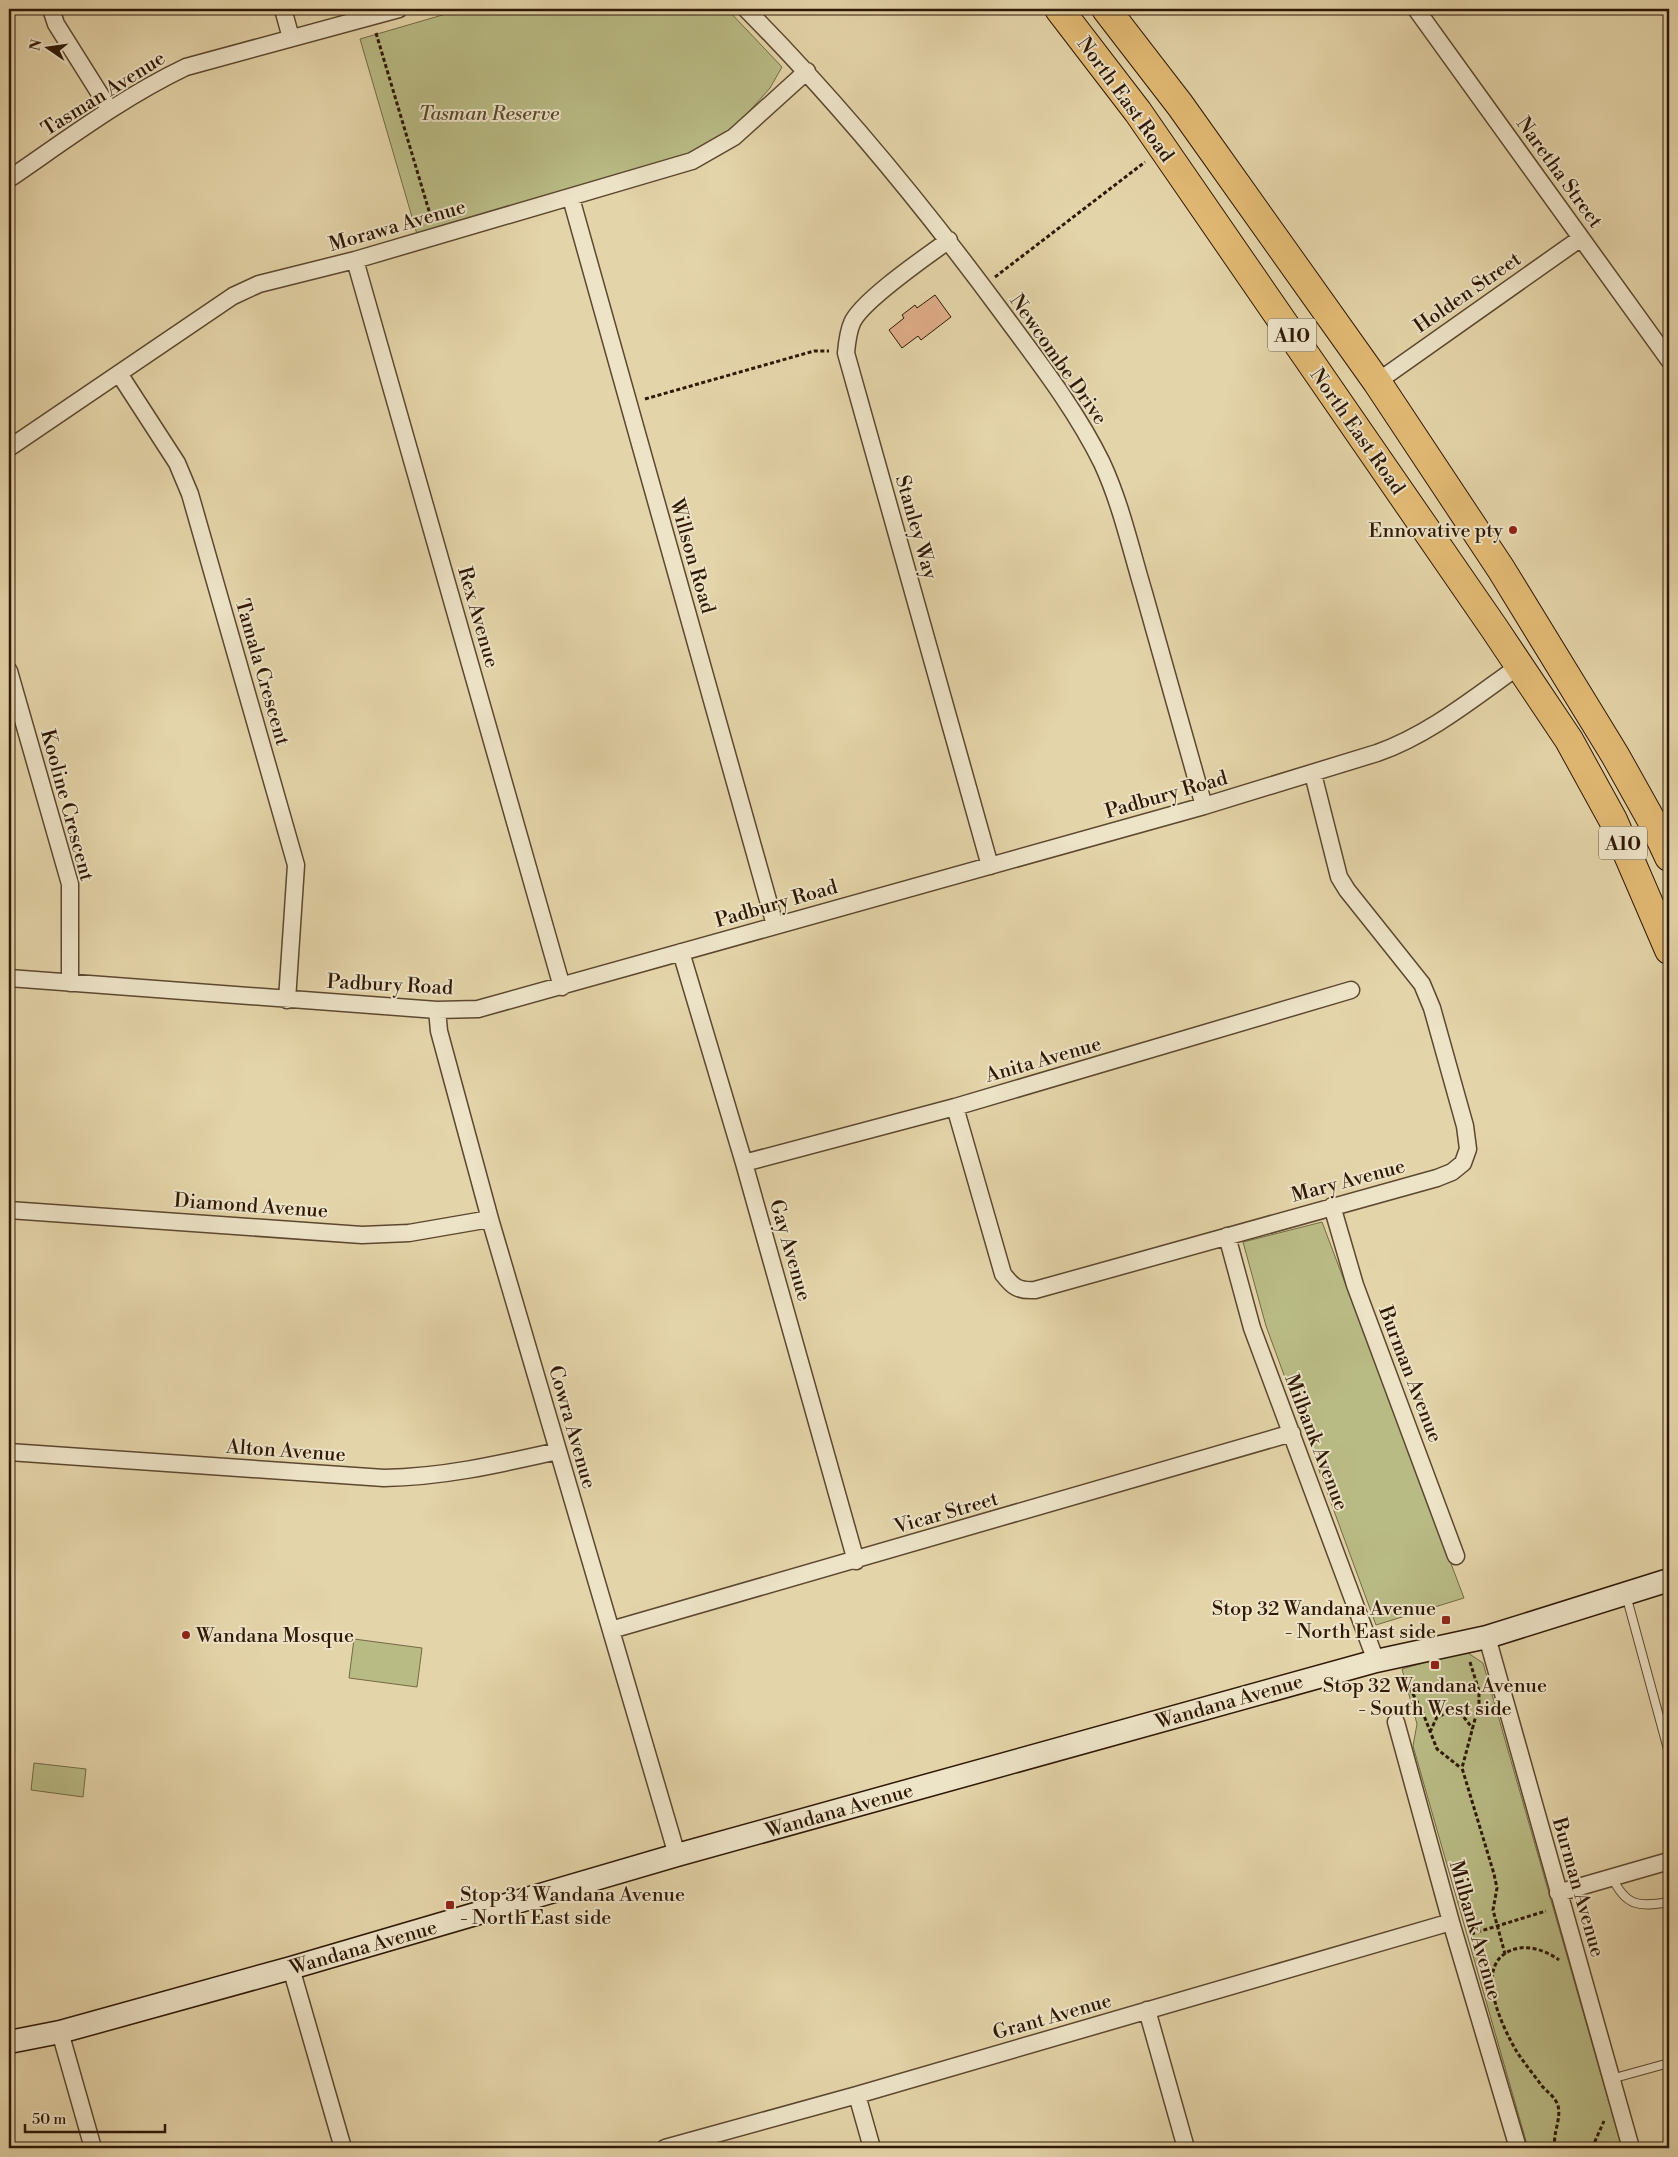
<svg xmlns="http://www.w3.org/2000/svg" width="1678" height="2157" viewBox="0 0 1678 2157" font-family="'Libre Bodoni',serif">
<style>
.green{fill:#b9bb85;stroke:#746a46}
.building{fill:#dfad88;stroke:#2f1806}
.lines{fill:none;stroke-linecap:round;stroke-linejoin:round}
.lane-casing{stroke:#5c472f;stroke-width:10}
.street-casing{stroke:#5c472f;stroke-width:19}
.secondary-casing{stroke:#2f1806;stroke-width:25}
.highway-casing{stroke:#2f1806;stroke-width:30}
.path{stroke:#2f1806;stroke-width:3;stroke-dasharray:4 2.5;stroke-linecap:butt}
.lane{stroke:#ede3c7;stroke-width:8}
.street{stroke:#ede3c7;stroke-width:16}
.secondary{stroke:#ede3c7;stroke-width:22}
.highway{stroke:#e2ba74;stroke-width:28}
.poi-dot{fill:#8f2418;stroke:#ede3c7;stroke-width:2}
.labels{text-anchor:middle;stroke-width:4;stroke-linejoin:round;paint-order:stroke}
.shield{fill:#ede3c7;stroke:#685540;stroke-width:1}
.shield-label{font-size:19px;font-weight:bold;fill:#2f1806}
.street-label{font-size:20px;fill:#2f1806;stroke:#ede3c7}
.park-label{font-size:20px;font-style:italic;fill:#58492c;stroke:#ede3c7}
.poi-label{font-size:20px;fill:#2f1806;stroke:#ede3c7;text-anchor:end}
</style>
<rect width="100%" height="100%" fill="#e4d4a9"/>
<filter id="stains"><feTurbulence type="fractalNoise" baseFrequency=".004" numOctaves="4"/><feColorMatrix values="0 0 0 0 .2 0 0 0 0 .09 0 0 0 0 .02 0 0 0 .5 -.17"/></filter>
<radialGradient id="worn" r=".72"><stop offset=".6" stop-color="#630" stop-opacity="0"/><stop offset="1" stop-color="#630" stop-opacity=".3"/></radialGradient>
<!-- green -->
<path class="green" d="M463,9H727L782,67L770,88L746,115L692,161L419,241L360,39Z
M1322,1222L1464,1598L1376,1625L1266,1326L1243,1242Z
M354,1639L422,1648L417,1687L349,1678Z
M1465,1651L1483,1663L1622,2148H1528L1413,1746L1417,1724L1402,1669Z
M34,1763L86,1769L83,1797L31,1790Z"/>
<!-- building -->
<path class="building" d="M935,295L951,317L921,340L918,336L902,348L889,330L904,318L902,315L915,305L917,308Z"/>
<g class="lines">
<defs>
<path id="lane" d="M1626,1595L1669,1753
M1612,1877C1626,1907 1639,1907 1669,1902
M1611,2079L1669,2063"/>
<path id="street" d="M51,9L56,24L110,110
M283,9L291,38
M746,9C839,103 922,204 1001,311C1037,360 1075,408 1102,463C1121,504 1131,550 1144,593C1164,664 1184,735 1204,806
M1416,9L1669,360
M9,179C66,140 123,97 186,67L399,9
M571,198L775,925
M949,240C927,256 861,301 852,323C848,332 847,342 846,353L990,866
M355,260L562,987
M120,375L177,463L190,494L296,865L287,1000
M1377,382L1581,238
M9,448L233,296L259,284L355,260L692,161L734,137L807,71
M9,671L70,884V983
M681,952L744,1163L856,1561
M9,978L437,1010L478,1009L1204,806L1377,753C1429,735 1475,697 1519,666
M437,1010L439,1031L490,1219L677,1855
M955,1107L1003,1274C1013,1287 1018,1291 1035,1290L1437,1178L1452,1172L1463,1163L1468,1149L1465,1126L1432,1008L1422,984L1347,890L1339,877L1313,774
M744,1163L955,1107L1351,990
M1332,1206L1355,1285L1456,1556
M9,1210L362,1235L409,1233L490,1219
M1227,1236L1252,1328L1376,1661
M9,1452L384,1478C444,1477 500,1464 558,1451
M611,1630L1292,1433
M1487,1637L1631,2148
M1396,1722L1451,1922L1518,2148
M1558,1893L1669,1861
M291,1968L343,2148
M1147,2010L1186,2148
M60,2032L93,2148
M857,2095L872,2148
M665,2148L857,2095L1451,1922"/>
<path id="secondary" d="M9,2042L60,2032L291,1968L677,1855L1376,1661L1487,1637L1669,1580"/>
<path id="highway" d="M1059,9L1138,112L1494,628L1569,740L1613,820L1669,950
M1106,9L1180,105L1377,382L1501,569L1615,755L1653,823L1669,857"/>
</defs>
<!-- lane casing -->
<use href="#lane" class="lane-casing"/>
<!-- street casing -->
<use href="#street" class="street-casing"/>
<!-- secondary casing -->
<use href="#secondary" class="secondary-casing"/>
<!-- highway casing -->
<use href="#highway" class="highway-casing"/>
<!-- path -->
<path class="path" d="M376,33L432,221
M995,277L1145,162
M645,399L814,351H829
M1470,1662L1479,1691V1704L1462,1768L1494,1874L1497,1888L1493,1910L1505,1954
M1403,1677L1421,1708L1437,1749L1461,1768
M1430,1732L1437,1717L1449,1712L1463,1716L1473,1729
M1471,1934L1546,1911
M1555,2148C1552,2133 1563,2117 1557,2103C1553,2095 1547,2092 1542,2086C1534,2075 1524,2063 1517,2052C1501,2025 1469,1958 1519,1948C1533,1946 1548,1952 1559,1960
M1592,2148L1604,2121"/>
<!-- lane -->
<use href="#lane" class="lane"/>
<!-- street -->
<use href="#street" class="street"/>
<!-- secondary -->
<use href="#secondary" class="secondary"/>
<!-- highway -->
<use href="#highway" class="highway"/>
</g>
<!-- markers -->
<g class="poi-dot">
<circle cx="1513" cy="530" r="5"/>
<rect x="1441" y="1615" width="10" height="10" rx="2.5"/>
<circle cx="186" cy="1635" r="5"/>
<rect x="1430" y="1660" width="10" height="10" rx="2.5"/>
<rect x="445" y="1900" width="10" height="10" rx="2.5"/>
</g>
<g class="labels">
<!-- shield labels -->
<g class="shield">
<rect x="1268" y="318.5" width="48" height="33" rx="4"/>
<rect x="1599" y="826.5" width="48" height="33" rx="4"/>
</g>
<g class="shield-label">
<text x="1292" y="342">A10</text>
<text x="1623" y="850">A10</text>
</g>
<!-- street labels -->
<g class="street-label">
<text transform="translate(103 93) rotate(-32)" y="7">Tasman Avenue</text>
<text transform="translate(1126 99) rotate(54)" y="7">North East Road</text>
<text transform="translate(1560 172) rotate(54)" y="7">Naretha Street</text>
<text transform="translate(397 225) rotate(-16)" y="7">Morawa Avenue</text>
<text transform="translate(1467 292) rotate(-35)" y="7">Holden Street</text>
<text transform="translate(1059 359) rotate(55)" y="7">Newcombe Drive</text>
<text transform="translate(1358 431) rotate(55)" y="7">North East Road</text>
<text transform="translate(917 527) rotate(74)" y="7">Stanley Way</text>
<text transform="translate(693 556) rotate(74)" y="7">Willson Road</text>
<text transform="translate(479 617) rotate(74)" y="7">Rex Avenue</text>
<text transform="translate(263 672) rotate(74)" y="7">Tamala Crescent</text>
<text transform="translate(1166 794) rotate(-16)" y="7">Padbury Road</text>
<text transform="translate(68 805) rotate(75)" y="7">Kooline Crescent</text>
<text transform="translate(776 903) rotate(-16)" y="7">Padbury Road</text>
<text transform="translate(390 984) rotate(3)" y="7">Padbury Road</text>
<text transform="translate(1043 1059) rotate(-16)" y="7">Anita Avenue</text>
<text transform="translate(1348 1180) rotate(-15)" y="7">Mary Avenue</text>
<text transform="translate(251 1205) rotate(4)" y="7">Diamond Avenue</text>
<text transform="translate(791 1250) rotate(74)" y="7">Gay Avenue</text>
<text transform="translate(1411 1374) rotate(69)" y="7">Burman Avenue</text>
<text transform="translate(573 1427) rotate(74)" y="7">Cowra Avenue</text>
<text transform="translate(1317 1442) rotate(69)" y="7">Milbank Avenue</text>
<text transform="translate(286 1450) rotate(4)" y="7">Alton Avenue</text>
<text transform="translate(946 1512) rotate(-16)" y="7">Vicar Street</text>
<text transform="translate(1229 1701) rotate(-16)" y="7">Wandana Avenue</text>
<text transform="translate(839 1810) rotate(-16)" y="7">Wandana Avenue</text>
<text transform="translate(1579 1887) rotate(74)" y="7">Burman Avenue</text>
<text transform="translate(1476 1930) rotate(74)" y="7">Milbank Avenue</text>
<text transform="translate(363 1947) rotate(-16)" y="7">Wandana Avenue</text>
<text transform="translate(1052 2016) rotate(-16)" y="7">Grant Avenue</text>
</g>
<!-- park labels -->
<g class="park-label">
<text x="489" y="120">Tasman Reserve</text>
</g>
<!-- poi labels -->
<g class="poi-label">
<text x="1503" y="537">Ennovative pty</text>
<text x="1436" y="1615">Stop 32 Wandana Avenue<tspan x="1436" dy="23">- North East side</tspan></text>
<text x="196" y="1642" text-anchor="start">Wandana Mosque</text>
<text x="1435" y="1692" text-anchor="middle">Stop 32 Wandana Avenue<tspan x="1435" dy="23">- South West side</tspan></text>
<text x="460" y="1901" text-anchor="start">Stop 34 Wandana Avenue<tspan x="460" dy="23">- North East side</tspan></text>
</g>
</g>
<!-- margin -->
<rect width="1678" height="2157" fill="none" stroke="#e4d4a9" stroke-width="30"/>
<rect x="10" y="10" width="1658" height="2137" fill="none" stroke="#2f1806" stroke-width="2.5"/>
<rect x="15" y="15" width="1648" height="2127" fill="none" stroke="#2f1806"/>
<!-- north arrow -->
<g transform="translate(48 48) rotate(283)" stroke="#ede3c7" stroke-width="4" paint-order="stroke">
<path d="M0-4L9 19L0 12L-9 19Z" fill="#2f1806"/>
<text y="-8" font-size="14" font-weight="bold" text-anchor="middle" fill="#2f1806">N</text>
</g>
<!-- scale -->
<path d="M25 2124v8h140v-8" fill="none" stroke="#2f1806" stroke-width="2.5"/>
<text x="32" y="2124" font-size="15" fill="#2f1806" stroke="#ede3c7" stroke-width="4" paint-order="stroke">50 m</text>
<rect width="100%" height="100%" filter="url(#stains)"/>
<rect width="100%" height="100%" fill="url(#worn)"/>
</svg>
